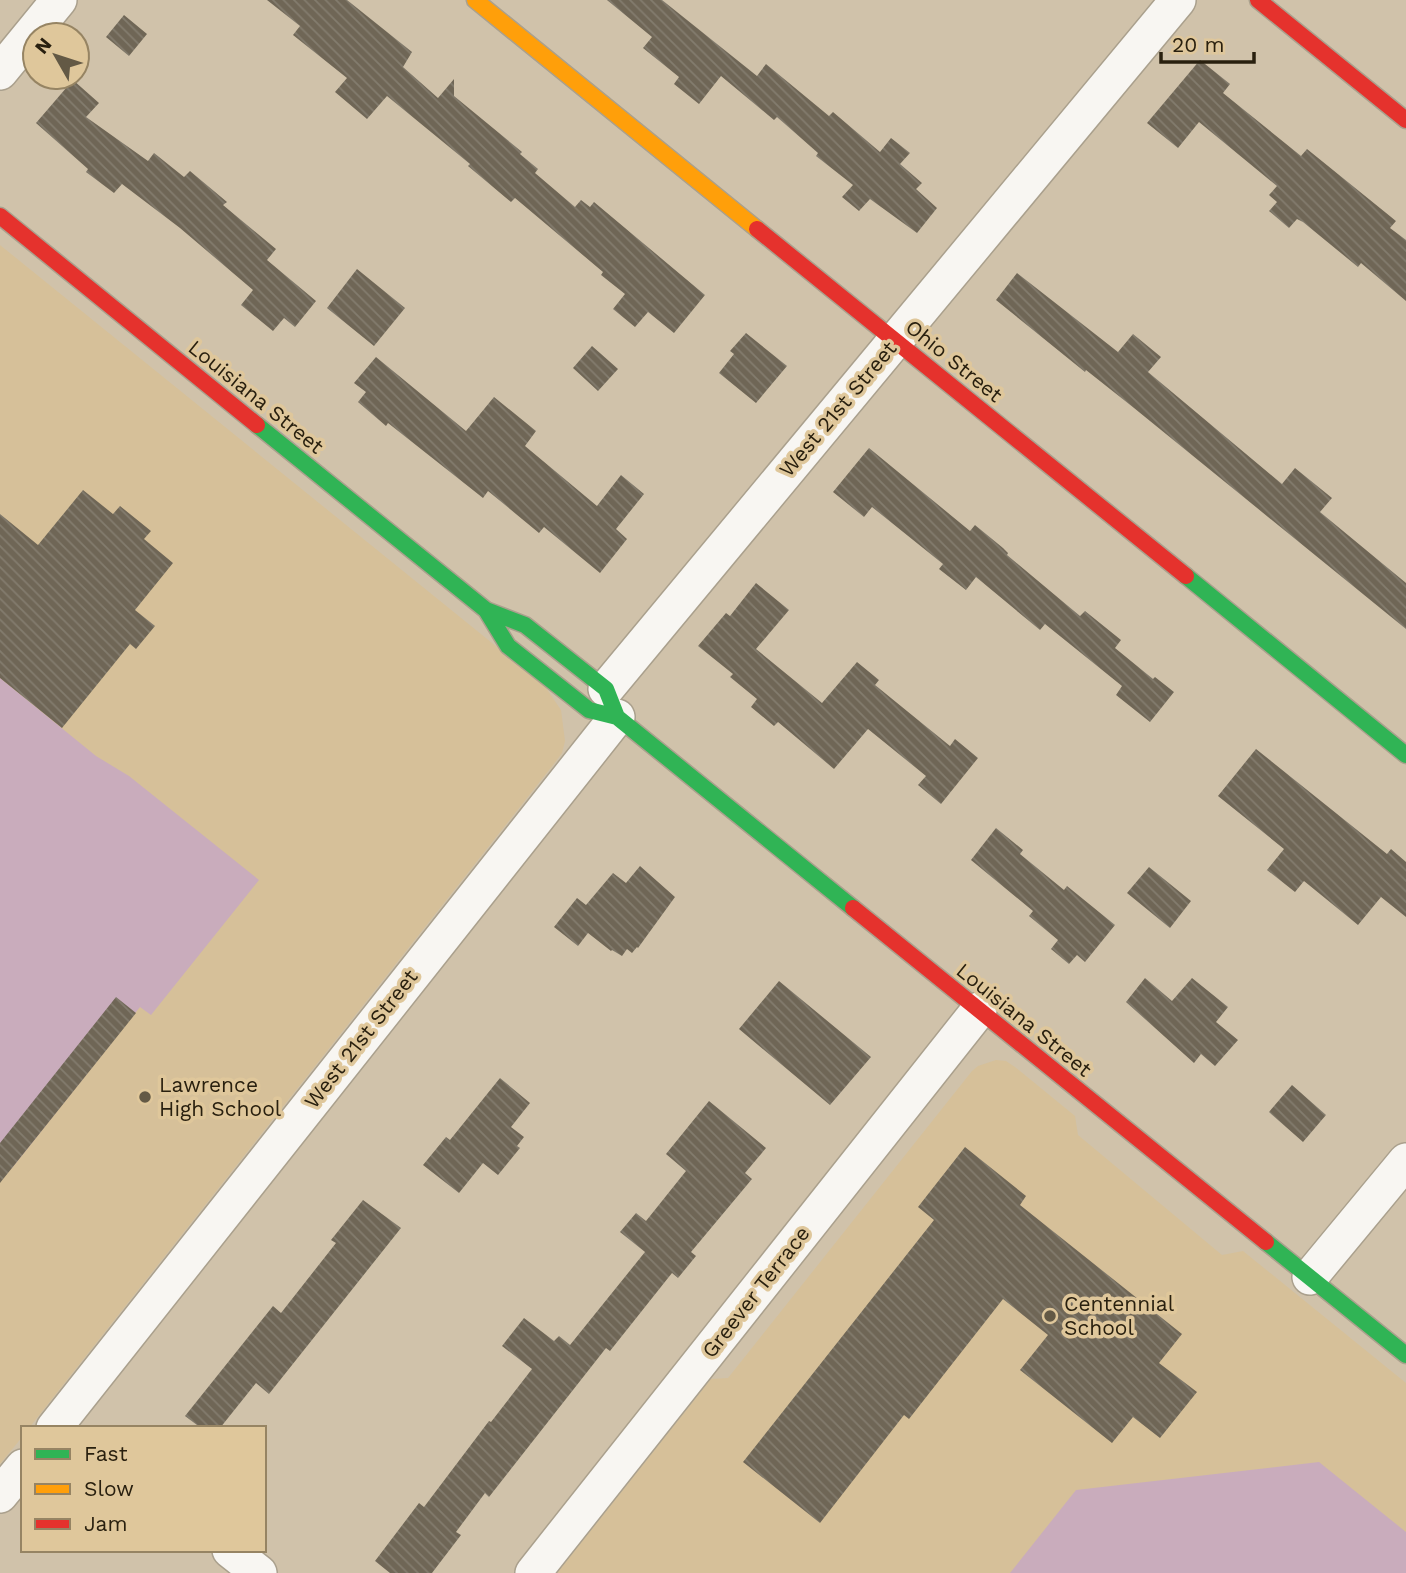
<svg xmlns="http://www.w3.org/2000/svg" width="1406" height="1573" viewBox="0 0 1406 1573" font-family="'Work Sans',sans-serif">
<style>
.built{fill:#d6c099}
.pitch{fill:#c9acbc}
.building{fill:url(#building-back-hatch)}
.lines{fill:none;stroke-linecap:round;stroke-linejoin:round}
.street-casing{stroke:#aaa08d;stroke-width:38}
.fast-casing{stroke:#aaa08d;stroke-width:19}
.slow-casing{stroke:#aaa08d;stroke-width:19}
.jam-casing{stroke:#aaa08d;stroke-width:19}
.street{stroke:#f8f6f2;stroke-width:35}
.fast{stroke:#30b455;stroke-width:16}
.slow{stroke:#ff9f0a;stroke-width:16}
.jam{stroke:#e5322d;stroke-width:16}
.poi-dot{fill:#635945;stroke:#dfc79b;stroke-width:2.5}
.labels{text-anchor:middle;stroke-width:7;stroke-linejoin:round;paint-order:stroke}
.street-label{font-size:21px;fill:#29200f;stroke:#dfc79b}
.poi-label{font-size:21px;fill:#29200f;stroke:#dfc79b;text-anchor:start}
</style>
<defs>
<pattern id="building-back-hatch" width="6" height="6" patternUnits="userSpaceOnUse" patternTransform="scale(1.75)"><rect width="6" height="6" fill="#6f6656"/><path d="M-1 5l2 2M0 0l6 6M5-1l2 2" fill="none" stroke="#837c6e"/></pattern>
</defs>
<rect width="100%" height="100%" fill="#d0c2aa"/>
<!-- built -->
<path class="built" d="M0,245L544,685L561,710L565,741L562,753L553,765L29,1428H23V1436L0,1464Z
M996,1060L1006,1061L1015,1067L1075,1116L1078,1135L1222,1255L1243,1251L1406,1383V1573H557L711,1379L728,1378L972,1071L978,1066Z"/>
<!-- pitch -->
<path class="pitch" d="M0,678L96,756L129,776L259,880L151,1015L140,1007L12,1168L0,1171Z
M1319,1462L1406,1532V1573H1010L1076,1490Z"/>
<!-- building -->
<path class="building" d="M267,0H347L412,52L403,67L438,98L454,79V96L522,152L520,154L538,169L535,173L575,207L581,200L590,207L594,202L705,295L674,333L648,312L635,327L613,309L625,294L601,275L603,272L515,198L511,202L468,166L470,164L387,96L367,119L335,92L347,78L293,35L300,26Z
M607,0H662L757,76L766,64L829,116L833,112L880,152L891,138L910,153L900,164L922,183L916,189L937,208L917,233L870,199L859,211L842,197L853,185L816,156L818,153L777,117L774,120L721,76L699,104L674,84L679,77L643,48L652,37Z
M124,15L147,34L129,56L106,37Z
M1200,60L1230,84L1223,93L1301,156L1307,149L1396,221L1390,228L1406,240V301L1361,263L1358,267L1303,222L1297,219L1289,228L1269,211L1277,202L1269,195L1277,186L1199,122L1178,148L1147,123Z
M73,80L99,103L86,117L148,161L154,153L184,177L190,171L227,202L223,205L276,249L267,260L316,301L295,327L284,318L273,331L241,305L253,290L180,228L122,184L114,193L86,172L88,169L36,123Z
M357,269L405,308L374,346L327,308Z
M1017,273L1118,352L1133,334L1161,357L1148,372L1282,484L1295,468L1332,498L1320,512L1406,583V629L1134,408L1086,370L1085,372L996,300Z
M746,333L787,366L756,403L719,373L734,354L730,351Z
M592,346L618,369L598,391L573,368Z
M376,357L466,431L494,397L536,431L525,446L597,506L621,475L644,494L616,529L627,539L600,573L544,527L539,533L488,491L483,498L388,423L386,426L358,402L366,392L354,383Z
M869,448L970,531L975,525L1003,548L1008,553L1007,555L1080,616L1085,611L1121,640L1115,648L1153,679L1155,677L1174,692L1150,722L1116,695L1122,686L1045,624L1040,630L976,577L966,590L939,569L943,564L872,507L864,517L833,492Z
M83,490L113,514L120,506L151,531L144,539L173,563L135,610L155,626L136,649L130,644L62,728L0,678V514L38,545Z
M756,583L789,610L756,649L822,703L857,662L879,680L875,685L950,746L955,739L978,758L941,804L918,785L926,776L868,729L834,769L778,722L774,726L751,707L757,699L730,677L733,674L698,646L726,613L730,616Z
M1256,749L1387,854L1391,849L1406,862V917L1381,897L1358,925L1304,881L1295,892L1267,870L1284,849L1218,796Z
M996,828L1023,850L1020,854L1064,890L1067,886L1115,925L1085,962L1077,955L1069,964L1051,949L1058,940L1029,916L1033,911L971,860Z
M640,866L675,897L638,948L637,947L632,953L627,949L622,956L612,950L611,951L588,933L578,946L554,927L577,898L586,905L613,873L626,883Z
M1149,867L1191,901L1170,928L1127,893Z
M1145,978L1172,1001L1192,978L1228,1007L1216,1022L1238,1040L1215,1066L1201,1054L1194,1063L1126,1002Z
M779,981L871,1057L830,1105L739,1029Z
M116,997L136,1013L0,1183V1143Z
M500,1078L530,1103L511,1127L524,1137L517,1146L520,1148L498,1175L483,1163L459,1193L423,1165L446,1137L450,1140Z
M1292,1085L1326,1115L1303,1142L1269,1112Z
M709,1101L766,1148L745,1173L752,1179L691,1252L696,1256L678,1278L672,1273L610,1351L606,1348L489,1497L485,1493L456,1532L461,1535L432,1573H390L375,1561L419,1503L424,1507L489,1421L491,1422L532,1369L502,1346L524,1318L554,1341L559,1336L570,1345L645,1252L620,1232L636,1213L646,1221L686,1171L666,1154Z
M965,1147L1026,1196L1020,1205L1182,1334L1159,1363L1197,1392L1160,1438L1133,1417L1112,1443L1020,1370L1048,1335L1003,1299L909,1419L904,1415L820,1523L743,1462L934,1220L918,1207Z
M363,1200L401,1228L269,1394L256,1383L220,1428H201L185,1416L273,1306L281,1313L336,1243L331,1240Z"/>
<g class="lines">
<defs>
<path id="street" d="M0,72L59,0
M606,689L1178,0
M1310,1277L1406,1161
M54,1428L617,717
M0,1495L23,1467
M230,1550L259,1573
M533,1573L979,1010"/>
<path id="fast" d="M257,425L486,610L525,625L606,689L617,717
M1186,576L1406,755
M486,610L508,646L589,710L617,717L853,908
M1266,1242L1406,1355"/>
<path id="slow" d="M475,0L757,229"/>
<path id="jam" d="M1258,0L1406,120
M0,216L257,425
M757,229L1186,576
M853,908L1266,1242"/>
</defs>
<!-- street casing -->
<use href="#street" class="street-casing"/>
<!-- fast casing -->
<use href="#fast" class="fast-casing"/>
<!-- slow casing -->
<use href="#slow" class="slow-casing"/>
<!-- jam casing -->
<use href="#jam" class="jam-casing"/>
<!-- street -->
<use href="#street" class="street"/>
<!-- fast -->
<use href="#fast" class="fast"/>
<!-- slow -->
<use href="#slow" class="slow"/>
<!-- jam -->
<use href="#jam" class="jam"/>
</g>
<!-- markers -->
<g class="poi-dot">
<circle cx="145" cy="1097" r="7"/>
<circle cx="1050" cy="1316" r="7"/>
</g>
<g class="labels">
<!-- street labels -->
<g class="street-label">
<text transform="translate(954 361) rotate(39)" y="7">Ohio Street</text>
<text transform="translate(256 397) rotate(39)" y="7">Louisiana Street</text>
<text transform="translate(838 409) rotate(-50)" y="7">West 21st Street</text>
<text transform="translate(1024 1020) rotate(39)" y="7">Louisiana Street</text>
<text transform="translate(361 1039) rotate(-52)" y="7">West 21st Street</text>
<text transform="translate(756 1292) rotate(-52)" y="7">Greever Terrace</text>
</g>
<!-- poi labels -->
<g class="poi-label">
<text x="159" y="1092">Lawrence<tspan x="159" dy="24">High School</tspan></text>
<text x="1064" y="1311">Centennial<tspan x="1064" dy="24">School</tspan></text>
</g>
</g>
<!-- legend -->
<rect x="21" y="1426" width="245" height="126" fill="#dfc79b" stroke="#968463" stroke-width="2"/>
<rect x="35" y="1449" width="35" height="10" fill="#30b455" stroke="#968463" stroke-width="2"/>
<text x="84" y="1461" font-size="21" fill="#29200f">Fast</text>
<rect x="35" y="1484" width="35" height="10" fill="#ff9f0a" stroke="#968463" stroke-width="2"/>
<text x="84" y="1496" font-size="21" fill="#29200f">Slow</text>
<rect x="35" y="1519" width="35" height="10" fill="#e5322d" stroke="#968463" stroke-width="2"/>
<text x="84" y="1531" font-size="21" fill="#29200f">Jam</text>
<!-- north arrow -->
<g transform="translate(56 56) rotate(309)"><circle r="33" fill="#dfc79b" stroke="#968463" stroke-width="2"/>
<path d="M0-5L12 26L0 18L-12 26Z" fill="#635945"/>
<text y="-10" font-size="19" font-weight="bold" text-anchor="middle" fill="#29200f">N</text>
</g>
<!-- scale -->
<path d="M1161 52v10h93v-10" fill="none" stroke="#29200f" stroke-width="3.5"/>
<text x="1172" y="52" font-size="21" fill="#29200f" stroke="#dfc79b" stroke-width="5" paint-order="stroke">20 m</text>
</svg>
